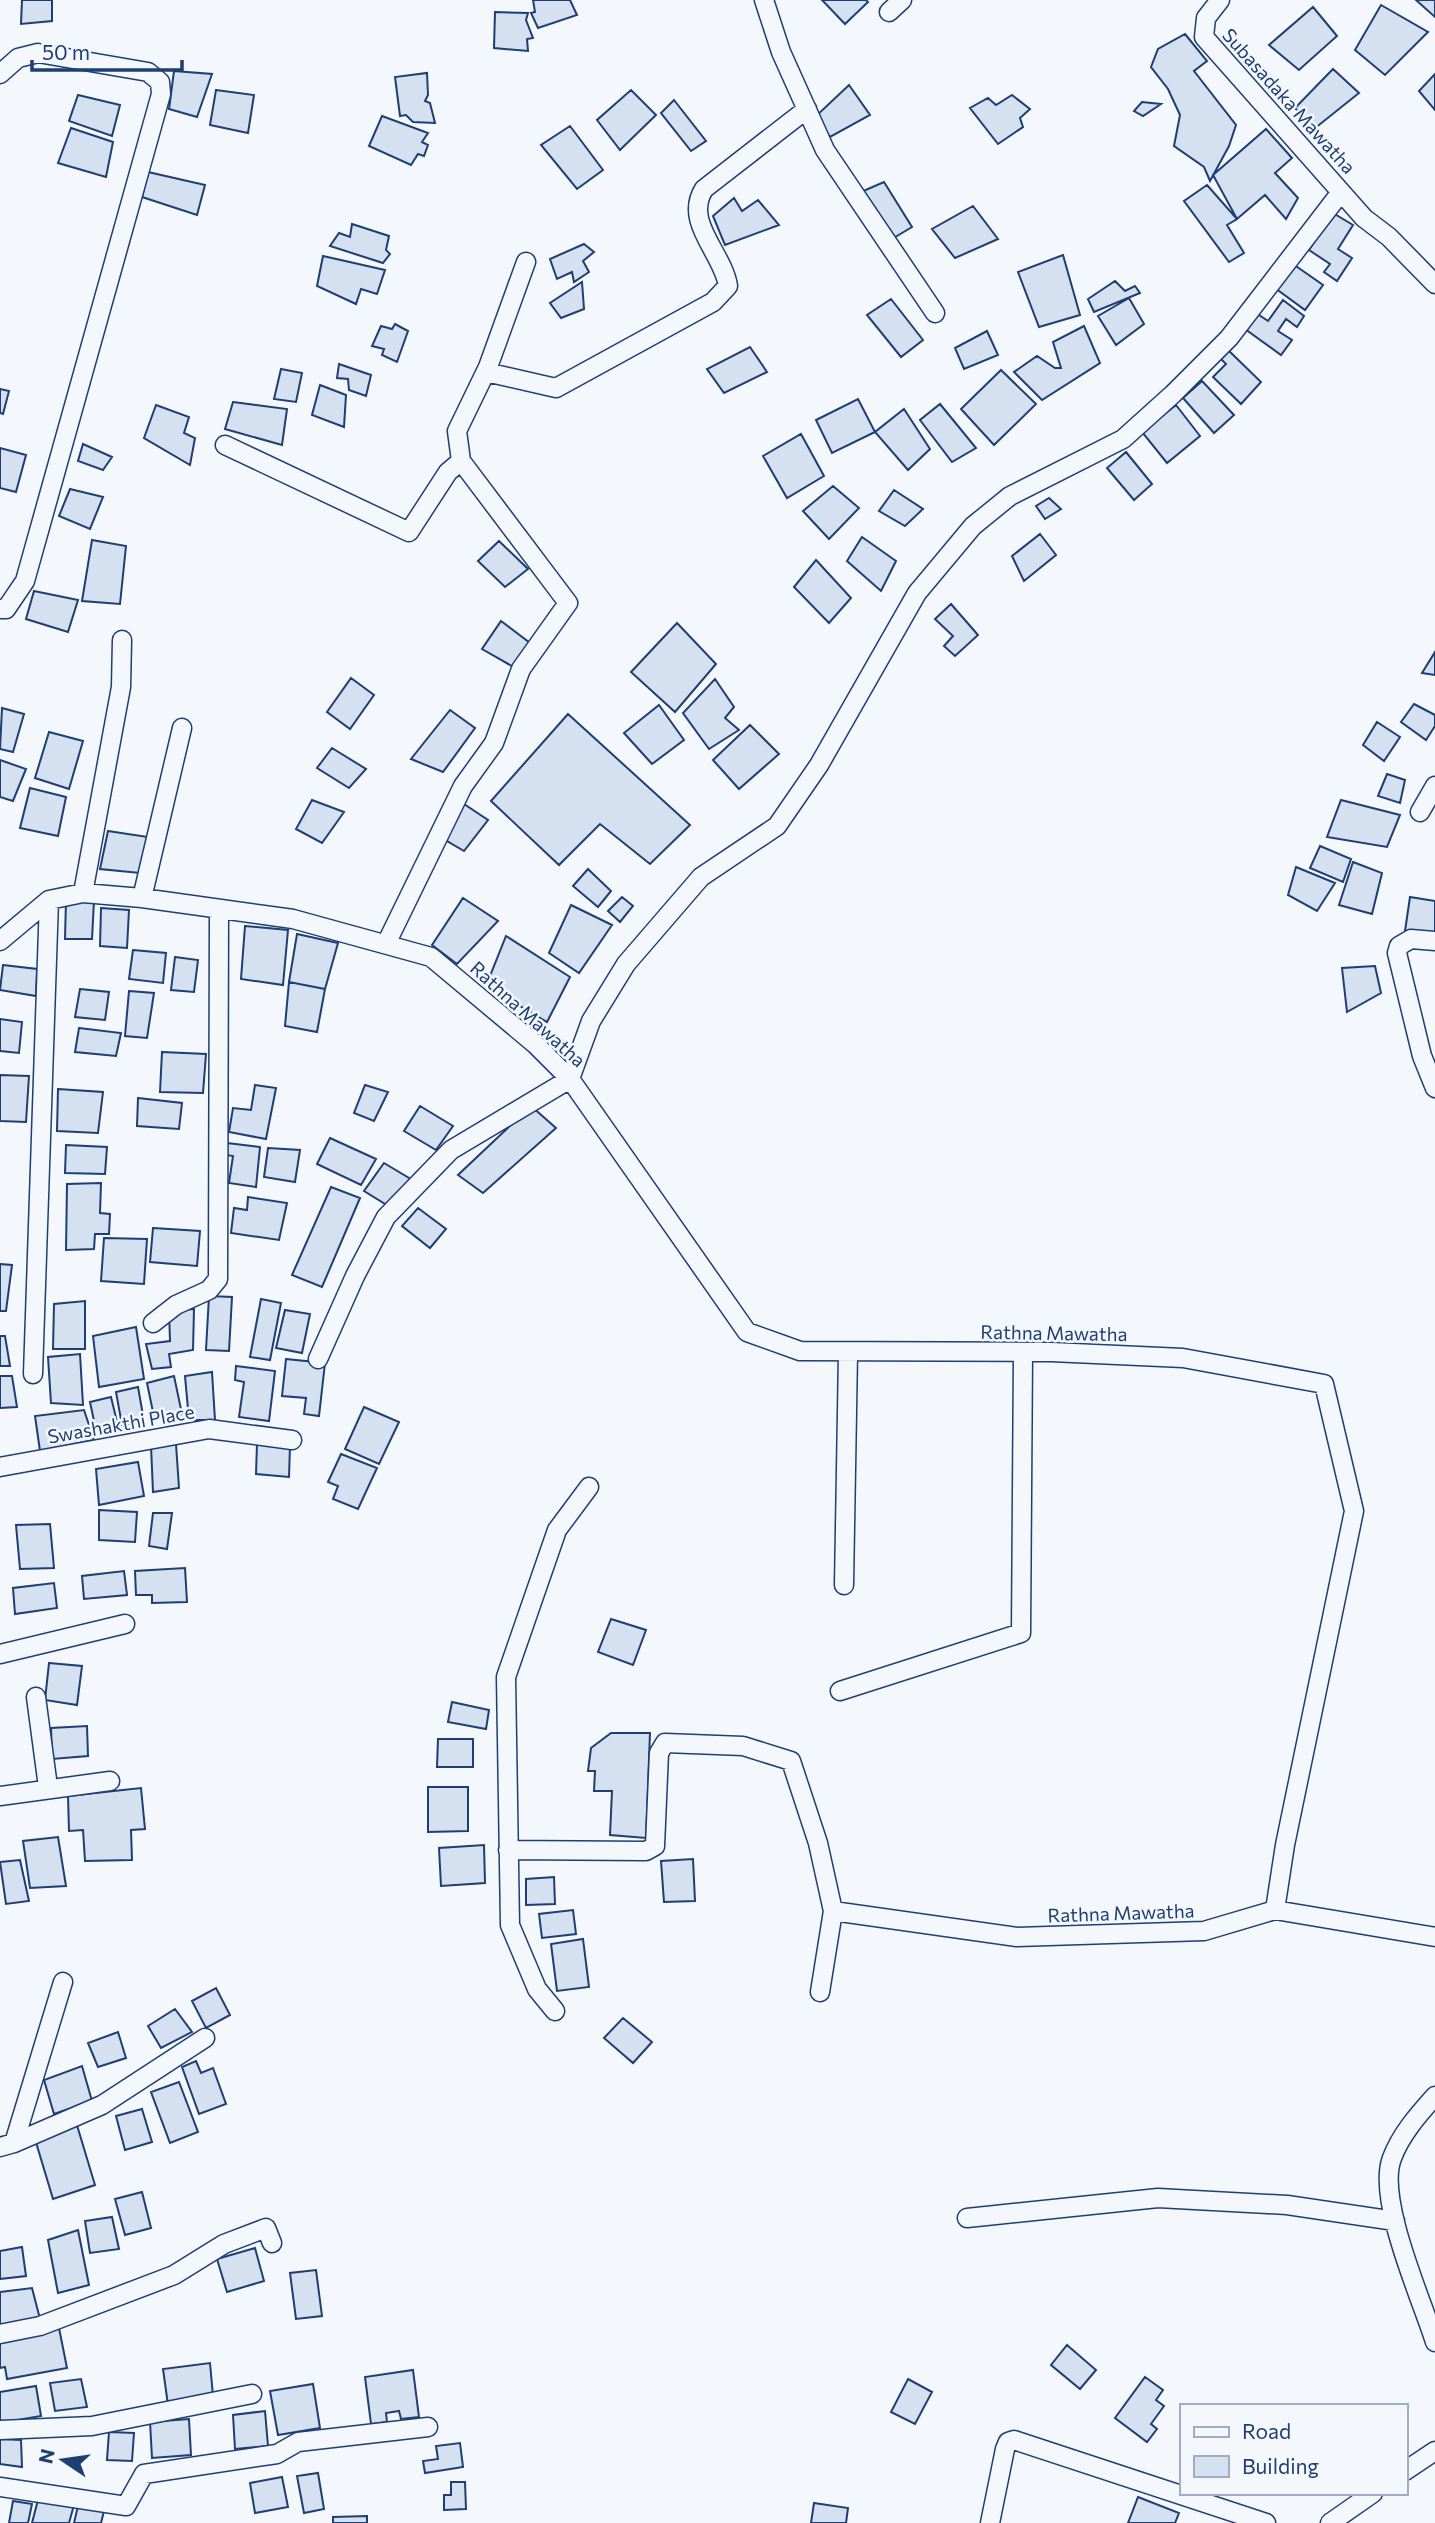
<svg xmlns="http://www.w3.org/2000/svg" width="1435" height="2523" viewBox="0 0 1435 2523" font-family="Commissioner,sans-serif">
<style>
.building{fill:#d5e0f0;stroke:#1d3f73;stroke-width:2}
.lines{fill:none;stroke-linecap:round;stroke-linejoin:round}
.street-casing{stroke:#1d3f73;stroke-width:21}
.street{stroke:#f4f7fb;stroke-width:18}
.labels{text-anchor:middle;stroke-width:5;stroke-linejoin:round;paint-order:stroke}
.street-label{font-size:19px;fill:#1d3f73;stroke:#f4f7fb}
</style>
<rect width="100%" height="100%" fill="#f4f7fb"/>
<!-- building -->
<path class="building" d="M22,0H52V21L21,24Z
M533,0H570L577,15L538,28L531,13L535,12Z
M822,0H866L868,2L845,24Z
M1416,0H1435V17Z
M1381,5L1428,32L1385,75L1355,50Z
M1313,7L1337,36L1299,70L1269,45Z
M495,12L528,13L526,20L533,38L527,39L528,51L494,48Z
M1185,34L1207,61L1194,71L1236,125L1229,146L1210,181L1204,167L1174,146L1180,115L1168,89L1151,67L1158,49Z
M1333,69L1359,93L1314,129L1295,108Z
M174,71L212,74L197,117L169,109Z
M427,73L428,95L425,101L430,103L435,123L413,122L406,115L400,116L395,77Z
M1435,74V110L1419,91Z
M849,85L870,115L830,137L815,117Z
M216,90L254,95L248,133L210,125Z
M631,90L656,115L620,150L597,120Z
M78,95L120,105L112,136L69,121Z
M1012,95L1030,109L1020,118L1023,127L998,144L970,108L988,98L996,105Z
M674,100L706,141L691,151L661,113Z
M1142,102L1161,104L1143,116L1134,111Z
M382,116L428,133L422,142L428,145L424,156L418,154L411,165L369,146Z
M570,126L603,170L577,189L541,145Z
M71,128L113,142L106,177L58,163Z
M1266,129L1292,158L1275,173L1298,198L1286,219L1265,195L1237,219L1213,175Z
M148,172L205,185L197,215L142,197Z
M884,182L912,227L892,239L861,192Z
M1207,185L1237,219L1227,225L1244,253L1229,262L1184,201Z
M734,198L742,211L758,200L779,225L725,245L713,216Z
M973,206L998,239L955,258L932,229Z
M1333,213L1353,225L1338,249L1352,258L1337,281L1324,272L1330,264L1309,250Z
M352,224L389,236L386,250L390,254L383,263L330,246L339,233L350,237Z
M584,244L594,252L583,261L589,272L574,282L572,272L557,279L550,259Z
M1063,255L1080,315L1039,327L1018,272Z
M323,256L385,270L377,294L361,289L356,304L317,286Z
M1293,264L1323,285L1305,310L1275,288Z
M1115,281L1125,291L1135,286L1140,293L1094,312L1088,299Z
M582,282L584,309L561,318L550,303Z
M1129,298L1144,324L1116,345L1098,316Z
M891,299L923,340L901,357L867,315Z
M1283,300L1304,316L1297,327L1286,319L1278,331L1292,340L1281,355L1245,329L1256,313L1268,321Z
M395,324L408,331L397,362L382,355L384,349L372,346L381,326L392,329Z
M1084,326L1100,363L1042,400L1014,372L1037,356L1055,368H1061L1053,342Z
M987,331L998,355L964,369L955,348Z
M750,347L767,372L724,393L707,369Z
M1226,348L1261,382L1241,404L1213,377L1226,364L1218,356Z
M339,364L371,375L366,396L349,390L348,379L337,378Z
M281,369L302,373L296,402L274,399Z
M1001,370L1036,404L994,445L961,409Z
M1202,381L1234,415L1214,433L1183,398Z
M320,385L346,395L344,427L312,415Z
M0,389L9,391L3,414L0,413Z
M858,399L875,432L832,453L816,420Z
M233,402L287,409L282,445L225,429Z
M940,404L976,448L952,462L920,420Z
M156,405L189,417L184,433L195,438L190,465L144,438Z
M1176,405L1200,436L1167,463L1142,432Z
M904,409L930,449L908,470L875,432Z
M801,434L824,476L787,498L763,456Z
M83,444L112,457L103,470L78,461Z
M0,448L26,455L16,492L0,488Z
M1126,452L1152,484L1134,500L1107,468Z
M833,486L859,508L829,539L803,511Z
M70,489L103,497L90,529L59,516Z
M894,490L923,509L905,526L879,511Z
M1049,498L1061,509L1045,519L1036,506Z
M1040,534L1056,555L1024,581L1012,556Z
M862,537L896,561L881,591L847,561Z
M92,540L126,546L120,604L82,601Z
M499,541L528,569L505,587L478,561Z
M816,560L851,598L829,623L794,587Z
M34,591L78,600L68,632L26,619Z
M951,604L978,635L955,656L944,646L953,636L935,619Z
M501,621L534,646L517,669L482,649Z
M677,623L716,664L675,712L631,672Z
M1435,652V675L1422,673Z
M351,678L374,695L350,729L327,712Z
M715,679L734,707L725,718L739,730L709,749L683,713Z
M1414,704L1435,715V726L1426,740L1401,722Z
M659,705L684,740L652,764L624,733Z
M2,708L24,714L13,752L0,749Z
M450,710L475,728L443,772L411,759Z
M568,714L690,825L650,864L600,824L559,865L491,801Z
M1377,722L1400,737L1384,761L1363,745Z
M750,725L779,754L739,789L713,760Z
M49,732L83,741L69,789L35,778Z
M332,748L366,769L349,788L317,768Z
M0,760L26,769L13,801L0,797Z
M1387,774L1405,780L1400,803L1378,796Z
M30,788L66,797L58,836L20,828Z
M312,800L344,812L322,843L296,829Z
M1341,800L1400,815L1387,847L1327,837Z
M461,802L488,820L464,851L442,838Z
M108,831L148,837L140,873L100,869Z
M1320,846L1351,859L1343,882L1310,868Z
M1353,862L1382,873L1372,914L1339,905Z
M1296,867L1335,883L1317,911L1288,895Z
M588,869L611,891L598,907L573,886Z
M622,897L633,906L620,922L608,911Z
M1410,897L1435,901V936L1405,931Z
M463,898L498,921L457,964L432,945Z
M66,900L94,901L92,939H65Z
M571,905L612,925L579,973L549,953Z
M101,908L129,910L127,948L100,946Z
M245,926L288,930L283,985L241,979Z
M297,934L338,943L325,989L289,982Z
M506,936L570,977L547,1022L486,986Z
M133,950L166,953L163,983L129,979Z
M175,957L198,960L194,992L171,990Z
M3,965L37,969L36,996L0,990Z
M1375,966L1381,993L1347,1012L1342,968Z
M289,982L325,989L317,1032L285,1026Z
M80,989L109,992L105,1020L75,1017Z
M129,991L154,993L147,1038L125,1036Z
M0,1019L22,1022L19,1053L0,1051Z
M79,1028L121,1033L116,1056L75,1052Z
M162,1052L206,1054L203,1093L160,1092Z
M0,1075L29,1076L26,1122L0,1121Z
M255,1085L276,1088L266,1139L229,1132L233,1108L251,1110Z
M365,1085L388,1092L374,1121L354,1113Z
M58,1089L103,1092L98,1133L57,1131Z
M138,1098L182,1103L179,1129L137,1126Z
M420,1106L453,1126L436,1150L404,1131Z
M531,1106L556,1128L483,1193L458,1175Z
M330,1138L376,1159L361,1185L317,1164Z
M227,1143L260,1147L256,1187L229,1183L233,1156L226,1155Z
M66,1145L107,1147L105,1174L65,1173Z
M268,1148L300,1150L295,1182L264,1177Z
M384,1163L414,1181L390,1207L364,1191Z
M101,1183L100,1213L110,1214L109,1234H95L94,1249L66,1250L67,1184Z
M331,1187L360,1198L322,1287L292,1275Z
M248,1197L287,1203L279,1240L231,1233L234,1208L247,1210Z
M418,1208L446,1229L430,1248L402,1226Z
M153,1228L200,1231L197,1266L150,1262Z
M104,1238L147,1239L144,1284L101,1281Z
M0,1264L12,1265L6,1311H0Z
M209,1296L232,1297L229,1351L206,1350Z
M261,1299L281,1303L270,1360L250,1357Z
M85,1301V1349H53L54,1304Z
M194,1309L193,1350L169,1354L171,1367L152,1369L146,1344L170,1341L169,1311Z
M285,1310L310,1314L302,1353L276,1348Z
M136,1327L144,1379L99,1387L93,1336Z
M0,1336H5L10,1366H0Z
M80,1354L83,1405L51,1403L48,1357Z
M286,1359L325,1363L319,1416L304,1414L306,1398L282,1396Z
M236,1366L275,1371L269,1421L239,1417L244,1382L235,1380Z
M212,1372L215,1420H189L185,1376Z
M0,1376H12L17,1407L0,1408Z
M174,1376L182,1414L154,1417L147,1383Z
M138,1387L144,1421L122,1425L116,1392Z
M111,1397L119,1430L97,1435L90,1402Z
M364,1407L399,1422L379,1464L345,1449Z
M84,1410L94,1440L40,1451L35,1416Z
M257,1443L290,1446L289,1477L256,1474Z
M176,1444L179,1488L153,1492L151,1446Z
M341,1454L377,1468L358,1509L333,1499L338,1486L328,1482Z
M138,1462L144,1496L99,1505L96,1469Z
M99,1510L137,1512L135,1542L99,1540Z
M153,1513H172L167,1549L149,1546Z
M50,1524L54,1568L20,1569L16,1525Z
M185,1568L187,1602L152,1603V1595H136L135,1571Z
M124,1571L127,1595L84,1599L82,1576Z
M54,1583L57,1608L15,1614L13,1588Z
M611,1619L646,1630L633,1665L598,1652Z
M49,1663L82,1666L77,1705L45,1700Z
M452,1702L489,1710L486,1729L448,1722Z
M87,1726L88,1756L52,1759L51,1728Z
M611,1733H650L646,1838L610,1835L612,1791H594L595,1771H588L591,1748Z
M438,1739H473V1767H437Z
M428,1787H468V1831L428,1832Z
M141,1788L145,1829L131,1830L132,1860L85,1861L83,1830L69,1831L68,1796Z
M58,1837L66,1886L30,1888L23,1841Z
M484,1845L485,1883L441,1886L439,1848Z
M693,1859L695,1901L664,1902L661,1861Z
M20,1860L29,1901L6,1904L0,1862Z
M554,1877L555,1904L526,1905V1879Z
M573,1910L576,1934L542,1938L539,1914Z
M583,1939L589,1987L557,1991L551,1944Z
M216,1988L230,2015L206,2028L192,2001Z
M175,2009L192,2032L161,2048L148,2026Z
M623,2018L652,2042L633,2063L604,2038Z
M118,2032L126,2058L98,2067L88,2043Z
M196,2061L201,2073L213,2068L226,2104L199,2114L182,2067Z
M82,2066L92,2101L54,2114L44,2080Z
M179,2082L198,2132L170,2143L151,2092Z
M142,2109L152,2142L125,2150L116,2116Z
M76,2122L95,2185L53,2199L35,2139Z
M142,2192L151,2228L125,2235L115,2199Z
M112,2217L119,2249L90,2253L85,2221Z
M78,2230L89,2285L58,2293L48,2240Z
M22,2247L26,2276L0,2279V2251Z
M255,2248L264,2281L227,2292L217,2259Z
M316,2270L322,2316L296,2319L290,2273Z
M32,2288L40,2319L0,2325V2292Z
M59,2328L67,2368L7,2379L5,2367L0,2368V2339Z
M1067,2345L1096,2370L1080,2389L1051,2365Z
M210,2363L213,2396L168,2405L163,2369Z
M413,2370L419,2417L401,2419L399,2411L386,2413L387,2422L371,2424L365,2377Z
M1145,2377L1163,2390L1156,2400L1164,2406L1151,2424L1157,2429L1147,2442L1115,2418Z
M81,2379L87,2407L55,2411L50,2383Z
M908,2379L932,2392L915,2424L891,2412Z
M313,2384L320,2428L278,2435L270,2391Z
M36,2386L41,2416L0,2423V2392Z
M265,2411L268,2446L235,2449L233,2415Z
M189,2419L191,2455L152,2458L150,2422Z
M109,2432L134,2433L132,2461L107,2460Z
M0,2439L21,2440L22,2467L0,2464Z
M460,2443L463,2467L425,2473L423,2461L438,2459L436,2446Z
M318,2473L324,2509L304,2513L297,2476Z
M282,2477L288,2507L255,2513L250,2483Z
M451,2482H465L466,2509L444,2510V2495H451Z
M39,2496L74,2505L69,2523H32Z
M1138,2497L1179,2513L1175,2523H1128Z
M13,2501L32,2504L28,2523H9Z
M814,2503L848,2508L846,2523H811Z
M78,2506L104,2511L101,2523H74Z
M367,2516V2523H333V2517Z"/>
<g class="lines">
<defs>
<path id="street" d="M764,0L781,52L825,150L935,313
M1220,0L1206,18L1204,37L1364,218L1389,237L1435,284
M889,12L902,0
M0,74L18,58L38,53L148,72L160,82L161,94L25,581L6,609H0
M486,372L556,388L713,302L728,286C723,253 683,222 704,189L807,109
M225,445L409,532L448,472L461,461
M1420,812L1435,786
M83,893L121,687L122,640
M142,898L182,728
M0,941L49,900L83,893L142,898L293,919L431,957L535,1044L570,1079L747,1332L800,1351L1051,1352L1183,1358L1324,1384L1354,1511L1285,1845L1275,1910L1204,1931L1017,1937L833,1911
M1435,941L1411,939L1399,946L1397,953L1422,1056L1435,1088
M386,944L463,786L494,743L521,669L568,603L461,461L457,431L488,367L526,262
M153,1323L176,1305L209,1290L218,1279L219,909
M318,1359L355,1276L386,1217L451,1150L570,1079L591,1021L626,964L701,877L777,826L819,765L917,593L973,526L1010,496L1123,439L1173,394L1229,338L1341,192
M33,1374L49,900
M0,1467L209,1429L292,1440
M844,1585L848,1353
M0,1654L125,1624
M840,1691L1021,1633L1023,1352
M36,1697L48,1787
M0,1796L110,1781
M508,1850L646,1851L655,1846L659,1753L665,1743L743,1746L791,1761L818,1843L833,1911L820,1992
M1275,1910L1435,1937
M555,2011L537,1989L510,1925L506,1677L557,1530L589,1487
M1435,2096C1418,2115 1401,2134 1392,2158C1376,2199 1422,2300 1435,2342
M14,2143L102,2105L205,2038
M0,2147L14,2143L63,1982
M967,2218L1158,2198L1287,2205L1395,2221
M0,2334L40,2326L174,2275L224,2244L266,2228L272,2243
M0,2430L92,2426L252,2394
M1405,2471L1435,2451
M0,2487L126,2506L144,2474L277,2454L298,2442L428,2427
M990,2523L1005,2449L1008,2442L1014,2440L1266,2523
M1330,2523L1373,2493"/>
</defs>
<!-- street casing -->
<use href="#street" class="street-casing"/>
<!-- street -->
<use href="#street" class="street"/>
</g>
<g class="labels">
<!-- street labels -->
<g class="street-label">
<text transform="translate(1289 101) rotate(48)" y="7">Subasadaka Mawatha</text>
<text transform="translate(528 1014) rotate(42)" y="7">Rathna Mawatha</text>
<text transform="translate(1054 1333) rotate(1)" y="7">Rathna Mawatha</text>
<text transform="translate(121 1424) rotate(-10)" y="7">Swashakthi Place</text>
<text transform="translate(1121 1913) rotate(-2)" y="7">Rathna Mawatha</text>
</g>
</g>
<!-- legend -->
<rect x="1180" y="2404" width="228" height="91" fill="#f4f7fb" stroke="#9eadc5" stroke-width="2"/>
<rect x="1194" y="2427" width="35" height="10" fill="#f4f7fb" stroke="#9eadc5" stroke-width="2"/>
<text x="1242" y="2439" font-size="21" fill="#1d3f73">Road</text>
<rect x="1194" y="2456" width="35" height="21" fill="#d5e0f0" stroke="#9eadc5" stroke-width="2"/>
<text x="1242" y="2474" font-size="21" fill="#1d3f73">Building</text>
<!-- north arrow -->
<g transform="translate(63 2460) rotate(283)" stroke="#f4f7fb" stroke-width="5" paint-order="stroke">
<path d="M0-5L12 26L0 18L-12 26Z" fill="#1d3f73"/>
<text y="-10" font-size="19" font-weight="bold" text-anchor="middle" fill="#1d3f73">N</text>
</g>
<!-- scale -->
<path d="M32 60v10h150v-10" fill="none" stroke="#1d3f73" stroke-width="3.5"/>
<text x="42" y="60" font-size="21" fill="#1d3f73" stroke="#f4f7fb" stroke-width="5" paint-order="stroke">50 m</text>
</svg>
